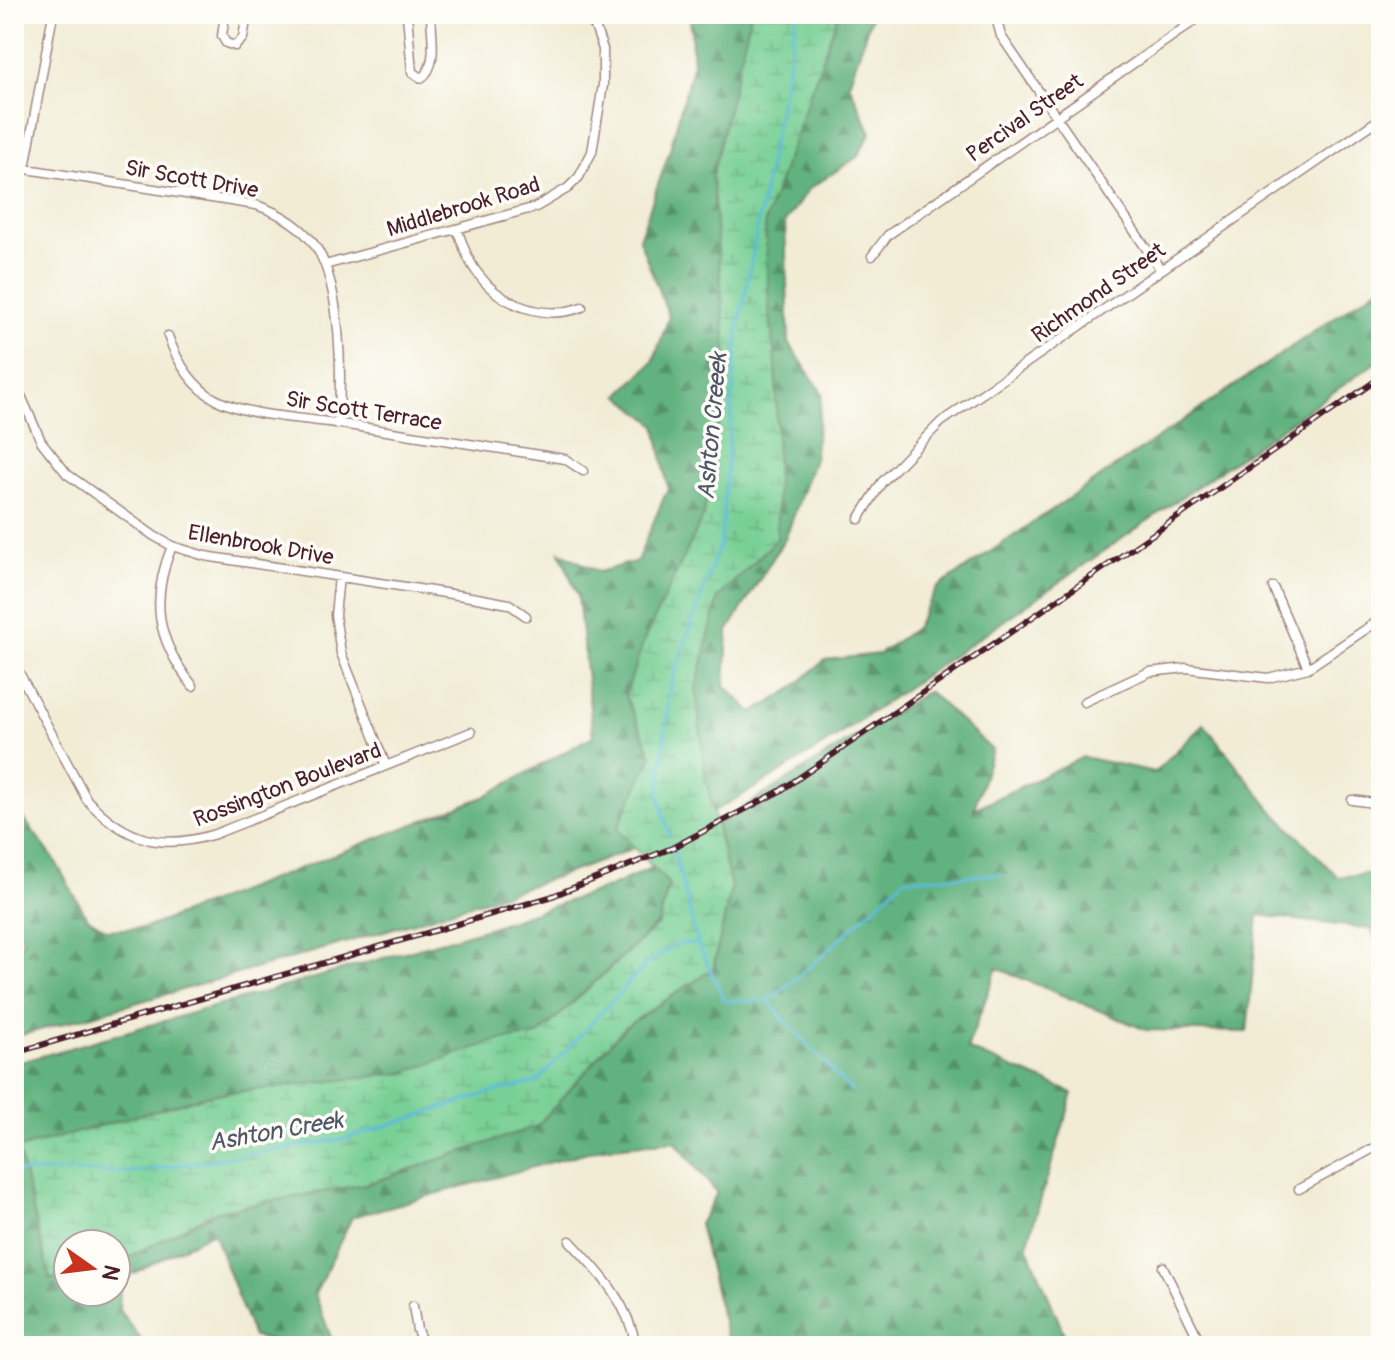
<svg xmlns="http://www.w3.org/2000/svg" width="1395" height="1360" viewBox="0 0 1395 1360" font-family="Pangolin,sans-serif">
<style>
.forest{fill:url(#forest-firs);stroke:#566855;stroke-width:2}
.wetland{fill:url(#wetland-marsh);stroke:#627860;stroke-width:2}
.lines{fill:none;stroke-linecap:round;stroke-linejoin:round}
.stream{stroke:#5abcd8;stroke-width:3}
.street-casing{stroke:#9e8680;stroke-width:11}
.street{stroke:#fff;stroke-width:8}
.rail-casing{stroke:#4a1f2b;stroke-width:6}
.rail{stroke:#fdfcf7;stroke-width:3;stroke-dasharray:9;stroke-linecap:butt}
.labels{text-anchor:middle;stroke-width:7;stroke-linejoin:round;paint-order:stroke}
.street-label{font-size:22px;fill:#4a1f2b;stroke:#fdfcf7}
.water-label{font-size:24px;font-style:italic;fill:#505668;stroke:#fdfcf7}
</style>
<defs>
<pattern id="forest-firs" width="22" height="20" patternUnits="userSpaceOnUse" patternTransform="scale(2)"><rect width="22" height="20" fill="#62b27f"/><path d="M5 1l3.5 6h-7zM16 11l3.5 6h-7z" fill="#539068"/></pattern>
<pattern id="wetland-marsh" width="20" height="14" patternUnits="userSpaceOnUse" patternTransform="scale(2)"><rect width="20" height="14" fill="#79d096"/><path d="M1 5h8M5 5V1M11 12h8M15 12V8" fill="none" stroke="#6ab281"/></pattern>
</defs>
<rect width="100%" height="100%" fill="#fdfcf7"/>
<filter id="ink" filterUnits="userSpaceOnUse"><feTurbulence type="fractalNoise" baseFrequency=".0125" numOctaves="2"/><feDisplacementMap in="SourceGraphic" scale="16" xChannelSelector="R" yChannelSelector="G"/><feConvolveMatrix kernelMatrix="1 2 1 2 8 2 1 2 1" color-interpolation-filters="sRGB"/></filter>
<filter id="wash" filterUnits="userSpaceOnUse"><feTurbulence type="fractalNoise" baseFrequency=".006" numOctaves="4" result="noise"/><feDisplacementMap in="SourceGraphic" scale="32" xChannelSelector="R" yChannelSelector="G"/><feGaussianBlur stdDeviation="1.8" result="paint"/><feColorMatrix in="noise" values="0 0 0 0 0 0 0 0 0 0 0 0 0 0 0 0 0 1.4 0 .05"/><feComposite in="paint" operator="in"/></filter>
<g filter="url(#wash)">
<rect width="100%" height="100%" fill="#f2ecd5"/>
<!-- forest -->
<path class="forest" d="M690,14H872L849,84L871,133L857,157L809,189L785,222L789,343L822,393L814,459L786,537L728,631L725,686L753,713L792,689L825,660L879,654L915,628L937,588L1381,286V359L833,739C785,770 738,800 686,825C600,866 508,893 417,921C283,962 149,999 14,1037V947L23,942L14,918V806L54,859L87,917L107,930L145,928L484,797L593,736L578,596L560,552L599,572L637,561L668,488L656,425L619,395L653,362L669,317L639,239L669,153L693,63Z
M928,691L992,750L974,809L1083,757L1155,772L1204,724L1271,809L1338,877L1381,872V965L1372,929L1258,915L1247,1032L1146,1030L997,968L967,1049L1073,1093L1027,1245L1069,1346H729L699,1224L717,1193L675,1141L602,1148L352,1217L315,1294L334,1346H298L253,1337L213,1232L120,1280L119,1310L146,1346H14V1064L485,929L610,887L653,867L669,884L659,922L538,1035L495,1041L403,1073L210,1095L18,1149L50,1279L68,1276V1292H116V1264L217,1211L370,1183L537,1126L625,1027L713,969L731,888L716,825Z"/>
<!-- wetland -->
<path class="wetland" d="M751,14H838L765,222L769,308L776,368L777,539L718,598L696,689L706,780L731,888L713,969L625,1027L537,1126L370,1183L217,1211L116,1264V1244H68V1276L50,1279L18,1149L210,1095L403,1073L495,1041L538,1035L659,923L669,884L617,829L652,755L625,696L645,638L703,517L728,372L712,176Z"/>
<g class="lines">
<!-- stream -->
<path class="stream" d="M669,835L659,795L670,687L721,540L738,331L797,14
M673,848L698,944L725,1001H767L851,1091
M768,1001L819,959L904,879L1001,874
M14,1172H134L344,1139L493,1092L537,1082L646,964L677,944H698"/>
</g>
</g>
<g filter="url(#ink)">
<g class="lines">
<defs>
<path id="street" d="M225,14L222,36L226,43L235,46L243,38L247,14
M407,14L412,72L421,78C439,67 431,33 431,14
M995,14L1001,36L1161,270
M14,167L256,205C280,213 302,226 316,247C342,287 342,377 338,424
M25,168L53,14
M457,229C463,245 468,262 479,275C502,306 546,321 582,307
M872,256L888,235L1204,14
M325,265L536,207L568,188L579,177L592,152L603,85V49L595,27L585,14
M168,336C177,361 192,386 215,399C250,417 297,417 335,423C412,435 489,447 565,459L583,471
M14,380L41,441L67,474L154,536L172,546L205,556L477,598L509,604L526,616
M859,519L882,482L941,422L1381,118
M172,546C150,600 156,640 193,686
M339,577L335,615L341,653L386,766
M1273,587L1308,668
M14,663L87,800C126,841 161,851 215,834L471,732
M1084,702L1149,672L1186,668L1268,678L1308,668L1381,619
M1352,800L1381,804
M1299,1189L1381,1144
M570,1241C600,1273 628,1302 636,1346
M1163,1267L1202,1346
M413,1306L417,1330L424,1346
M1256,1346L1285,1342L1301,1346"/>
</defs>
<!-- street casing -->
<use href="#street" class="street-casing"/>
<!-- street -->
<use href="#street" class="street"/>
<defs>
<path id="rail" d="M14,1053L550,897L672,848L780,791L1381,377"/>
</defs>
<!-- rail casing -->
<use href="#rail" class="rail-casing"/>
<!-- rail -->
<use href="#rail" class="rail"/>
</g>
</g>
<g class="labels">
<!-- street labels -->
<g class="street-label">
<text transform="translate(1024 117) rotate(-35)" y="8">Percival Street</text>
<text transform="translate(192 178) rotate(10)" y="8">Sir Scott Drive</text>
<text transform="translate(463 206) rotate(-17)" y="8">Middlebrook Road</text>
<text transform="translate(1098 292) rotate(-35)" y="8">Richmond Street</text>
<text transform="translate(364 410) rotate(9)" y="8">Sir Scott Terrace</text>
<text transform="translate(261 544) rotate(10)" y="8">Ellenbrook Drive</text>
<text transform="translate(287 784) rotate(-21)" y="8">Rossington Boulevard</text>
</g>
<!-- water labels -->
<g class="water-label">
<text transform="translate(712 426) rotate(-85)" y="8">Ashton Creeek</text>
<text transform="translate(276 1131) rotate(-10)" y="8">Ashton Creek</text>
</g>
</g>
<!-- margin -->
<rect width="1395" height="1360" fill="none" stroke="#fdfcf7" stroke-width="48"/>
<!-- north arrow -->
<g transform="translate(92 1268) rotate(104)"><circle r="38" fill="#fdfcf7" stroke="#b5a4a5" stroke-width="2"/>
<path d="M0-6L14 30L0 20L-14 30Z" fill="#c8321e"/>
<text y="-12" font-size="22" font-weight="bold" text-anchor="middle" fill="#4a1f2b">N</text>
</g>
</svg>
